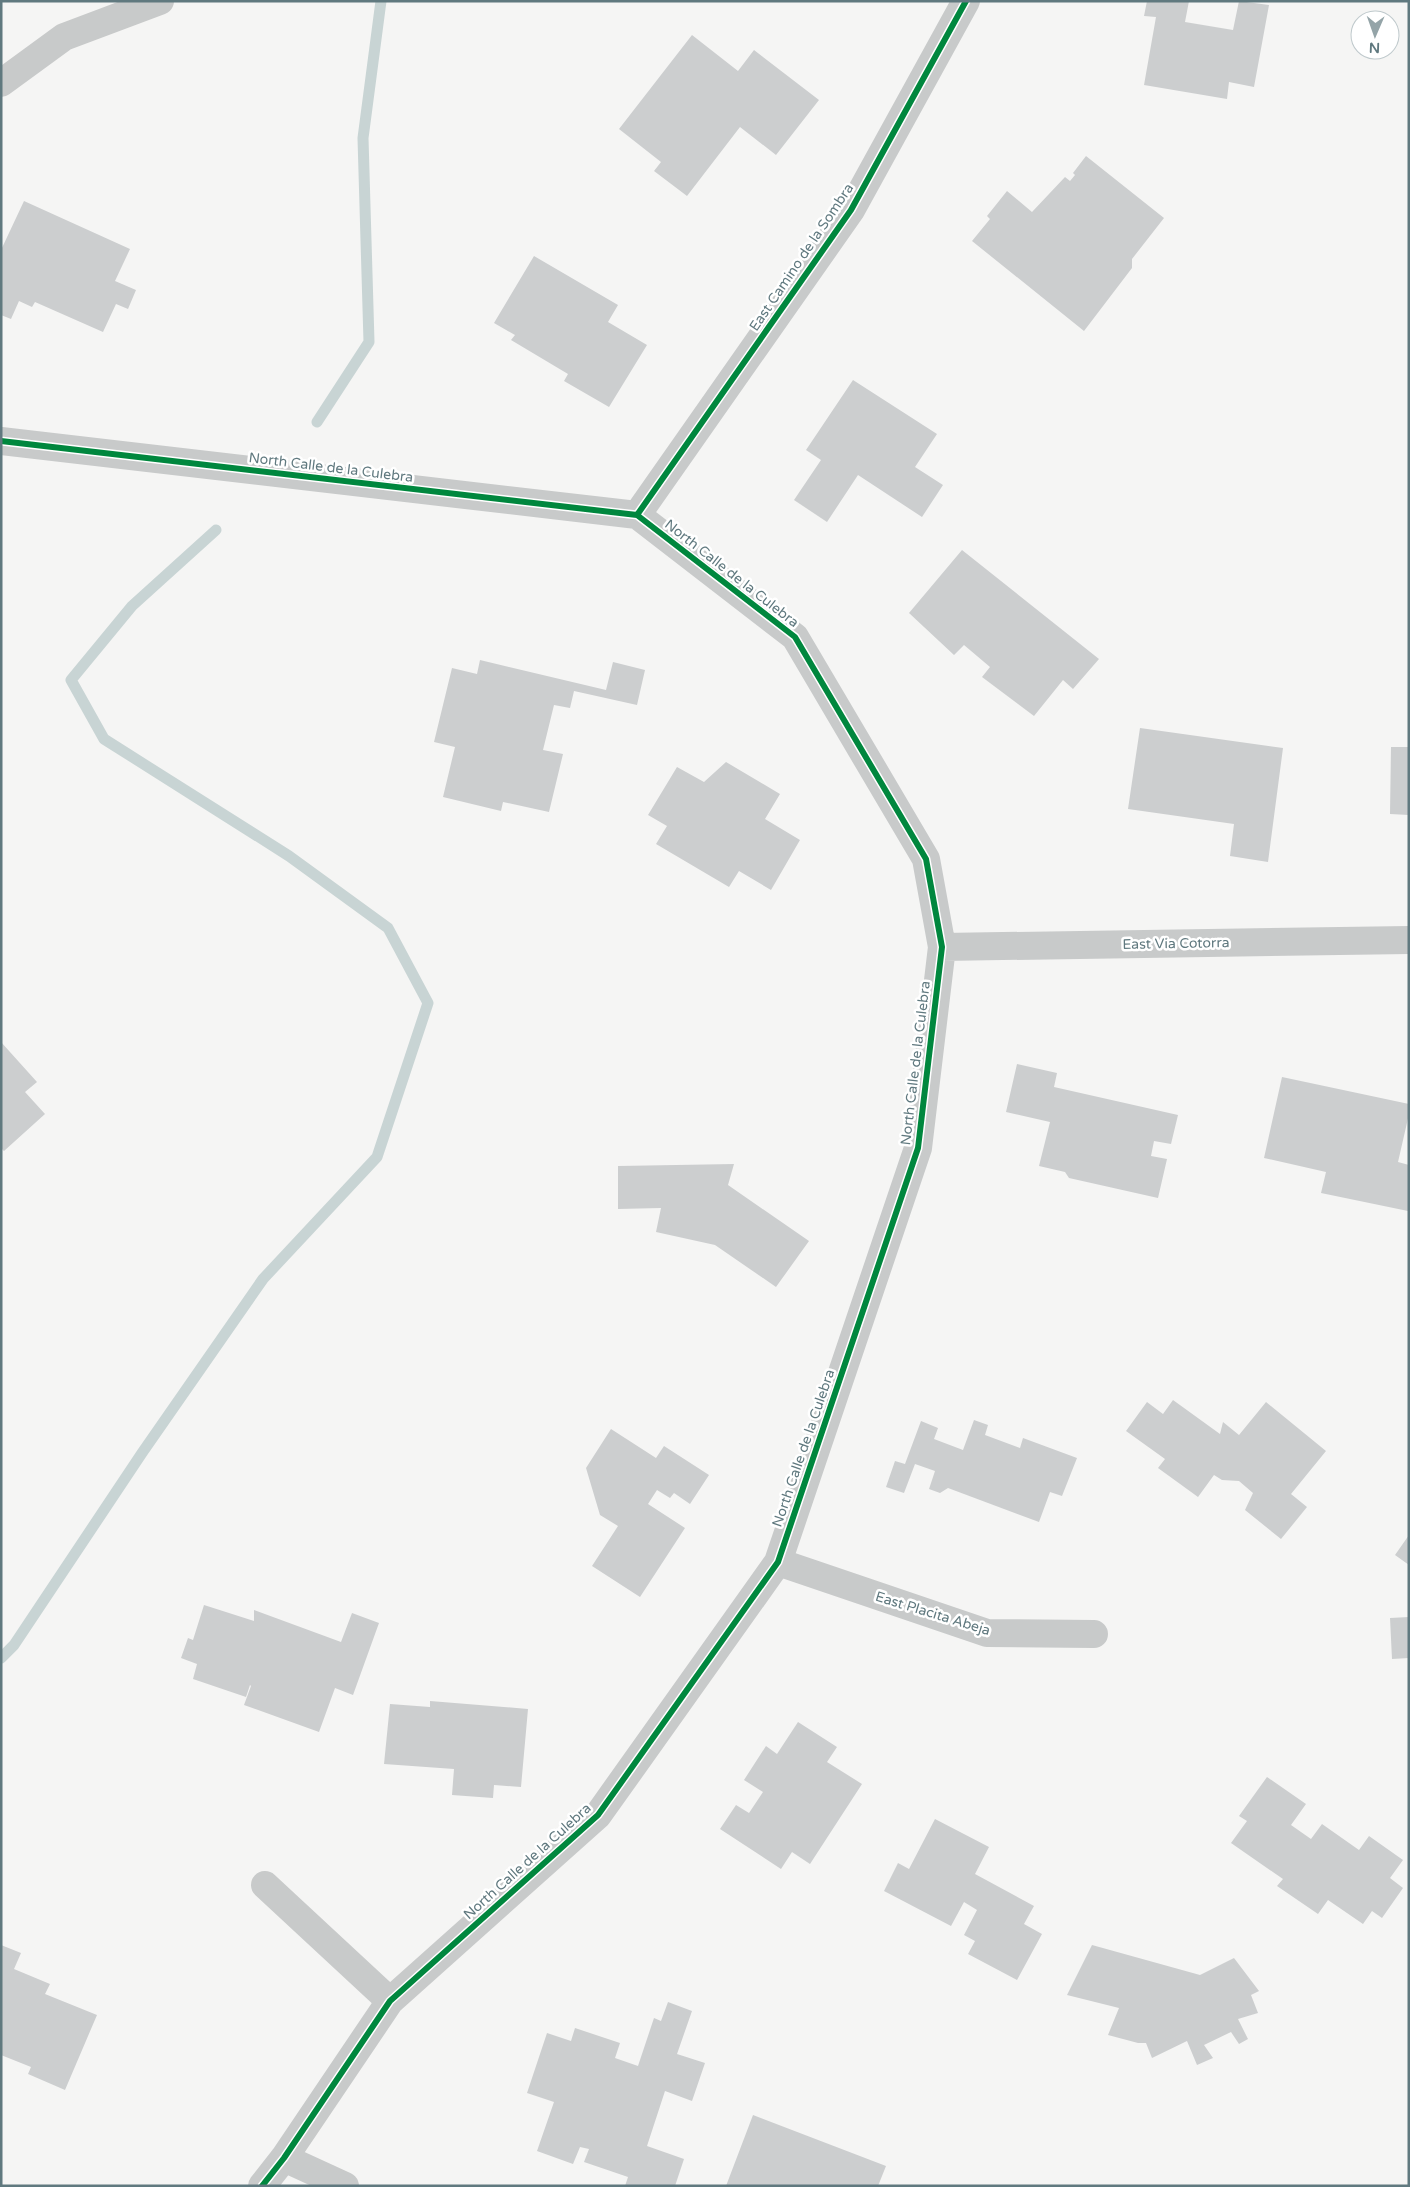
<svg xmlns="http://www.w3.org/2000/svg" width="1410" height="2187" viewBox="0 0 1410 2187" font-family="'Varela Round',sans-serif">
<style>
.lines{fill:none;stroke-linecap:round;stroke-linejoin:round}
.stream{stroke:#c8d4d4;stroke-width:11}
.building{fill:#cccecf}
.minor{stroke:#c8caca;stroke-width:28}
.cycleway-casing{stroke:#fff;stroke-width:9}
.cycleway{stroke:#00873e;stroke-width:6}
.labels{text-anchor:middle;stroke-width:5;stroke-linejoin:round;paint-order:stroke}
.street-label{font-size:14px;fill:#60797f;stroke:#fff}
</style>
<rect width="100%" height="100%" fill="#f5f5f4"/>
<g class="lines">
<!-- stream -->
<path class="stream" d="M317,422L369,342L363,138L381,1
M1,1658L14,1645L142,1453L263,1279L377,1157L428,1003L388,928L289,856L104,739L71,680L132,606L216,530"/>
</g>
<!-- building -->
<path class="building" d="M1147,1H1189L1185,22L1233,30L1239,1L1269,5L1254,87L1229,82L1227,99L1144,85L1156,17L1144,16Z
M692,35L738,71L754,50L819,100L776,155L740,127L687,196L654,171L661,162L619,129Z
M1086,156L1164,218L1132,259V268L1084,331L972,241L990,219L987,216L1007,191L1032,212L1065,177L1070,181L1075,175L1073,173Z
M24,201L130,249L115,281L136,290L128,309L116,304L103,332L35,302L32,307L19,301L11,319L1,315V250Z
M534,256L618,305L608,322L647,345L609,407L564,381L568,374L511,340L515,335L494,323Z
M853,380L937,434L915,467L943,485L922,517L858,475L827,522L794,500L821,460L806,450Z
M962,550L1099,659L1073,689L1063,680L1034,716L982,677L990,667L964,645L954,655L909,613Z
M480,660L606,690L613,662L645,670L637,705L574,691L570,708L554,705L543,750L563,754L549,812L503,802L501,811L443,797L455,747L434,742L452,668L477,674Z
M1140,728L1283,748L1268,862L1230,856L1234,824L1128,809Z
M1391,747H1409V815L1390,814Z
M726,762L780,794L765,819L800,840L771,890L739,871L729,887L656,844L667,826L648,815L677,767L704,782Z
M1,1042L37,1082L25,1092L45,1114L4,1151L1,1148Z
M1017,1064L1057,1073L1054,1087L1178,1115L1171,1144L1154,1141L1151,1156L1167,1159L1158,1198L1069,1178L1065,1172L1039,1166L1050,1122L1006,1112Z
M1282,1077L1409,1104V1114L1398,1162L1409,1165L1408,1211L1321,1193L1326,1172L1264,1158Z
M734,1164L728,1185L809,1241L776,1287L715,1245L656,1232L661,1208L618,1209V1166Z
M1173,1400L1220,1434L1223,1422L1239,1435L1266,1402L1326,1451L1291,1494L1307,1507L1281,1539L1245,1510L1253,1493L1239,1481L1222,1480L1214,1475L1198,1497L1158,1468L1165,1459L1126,1431L1147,1402L1163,1414Z
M974,1420L988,1425L985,1435L1020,1448L1023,1438L1077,1458L1062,1496L1050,1492L1039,1522L948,1488L940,1493L929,1489L935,1471L915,1464L904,1493L886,1487L895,1461L905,1464L921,1421L938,1428L934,1439L963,1450Z
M611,1429L656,1458L664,1446L709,1475L690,1504L674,1493L670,1498L657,1490L648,1504L685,1528L640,1597L592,1566L618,1526L600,1515L586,1468Z
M1409,1535V1565L1395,1555Z
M204,1605L254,1621V1610L341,1642L352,1613L379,1623L353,1695L335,1688L319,1732L244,1705L251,1686L250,1685L246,1697L193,1679L197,1664L181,1658L188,1638L193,1640Z
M1409,1617V1658L1392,1659L1390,1618Z
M430,1701L528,1709L521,1787L494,1785L493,1798L452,1795L454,1769L384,1764L390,1704L430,1707Z
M798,1722L837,1747L827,1762L862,1784L810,1864L792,1852L781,1869L720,1829L736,1805L749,1813L763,1792L744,1780L766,1746L777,1754Z
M1267,1777L1306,1804L1291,1825L1311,1839L1322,1824L1359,1850L1369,1836L1403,1860L1390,1878L1403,1888L1382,1918L1372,1911L1363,1924L1328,1900L1318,1914L1277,1886L1283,1879L1231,1843L1247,1821L1239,1816Z
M935,1819L989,1847L975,1874L1034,1906L1024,1924L1042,1934L1017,1980L968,1954L975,1941L964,1935L977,1910L964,1902L951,1926L884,1891L898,1863L909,1869Z
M1,1945L21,1953L14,1969L50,1984L45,1994L97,2015L65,2090L28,2074L31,2067L1,2055Z
M1092,1945L1200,1975L1234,1958L1259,1991L1251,1995L1258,2013L1238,2019L1248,2039L1239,2044L1231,2032L1204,2045L1213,2058L1197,2065L1187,2041L1152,2058L1146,2043H1138L1108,2035L1119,2008L1067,1995Z
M668,2002L692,2011L677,2054L705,2063L692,2101L665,2091L647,2146L684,2159L675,2186H625L628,2177L584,2162L589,2149L580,2147L573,2164L537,2151L554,2102L527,2093L547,2033L571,2041L575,2028L620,2043L615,2058L638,2066L654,2018L661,2021Z
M753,2115L886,2166L878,2186H726Z"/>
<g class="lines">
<!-- minor -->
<path class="minor" d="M1,83L64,37L160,1
M1,441L637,515L795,637L926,859L942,947L918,1148L778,1562L598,1815L390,2001L284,2158L262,2186
M637,515L851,210L966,1
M942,947L1409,940
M778,1562L987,1633L1094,1634
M265,1885L390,2001
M284,2158L345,2186"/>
<defs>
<path id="cycleway" d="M1,441L637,515L795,637L926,859L942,947L918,1148L778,1562L598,1815L390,2001L284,2158L262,2186
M637,515L851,210L966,1"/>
</defs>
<!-- cycleway casing -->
<use href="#cycleway" class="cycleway-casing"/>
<!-- cycleway -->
<use href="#cycleway" class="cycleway"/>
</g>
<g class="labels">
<!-- street labels -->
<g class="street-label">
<text transform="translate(801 257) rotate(-56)" y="5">East Camino de la Sombra</text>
<text transform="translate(331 467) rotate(7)" y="5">North Calle de la Culebra</text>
<text transform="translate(732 573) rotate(38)" y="5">North Calle de la Culebra</text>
<text transform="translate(1176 943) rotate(-1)" y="5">East Via Cotorra</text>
<text transform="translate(915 1063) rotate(-83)" y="5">North Calle de la Culebra</text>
<text transform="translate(803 1448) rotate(-71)" y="5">North Calle de la Culebra</text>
<text transform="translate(933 1613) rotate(17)" y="5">East Placita Abeja</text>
<text transform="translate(527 1861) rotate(-42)" y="5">North Calle de la Culebra</text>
</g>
</g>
<!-- border -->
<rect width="1410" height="2187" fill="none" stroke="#60797f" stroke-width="5"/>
<!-- north arrow -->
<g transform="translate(1375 35) rotate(182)"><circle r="24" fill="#ffffff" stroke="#bfc9cc"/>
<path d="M0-4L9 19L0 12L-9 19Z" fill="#94a4a8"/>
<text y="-8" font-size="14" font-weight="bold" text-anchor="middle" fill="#60797f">N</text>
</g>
</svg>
